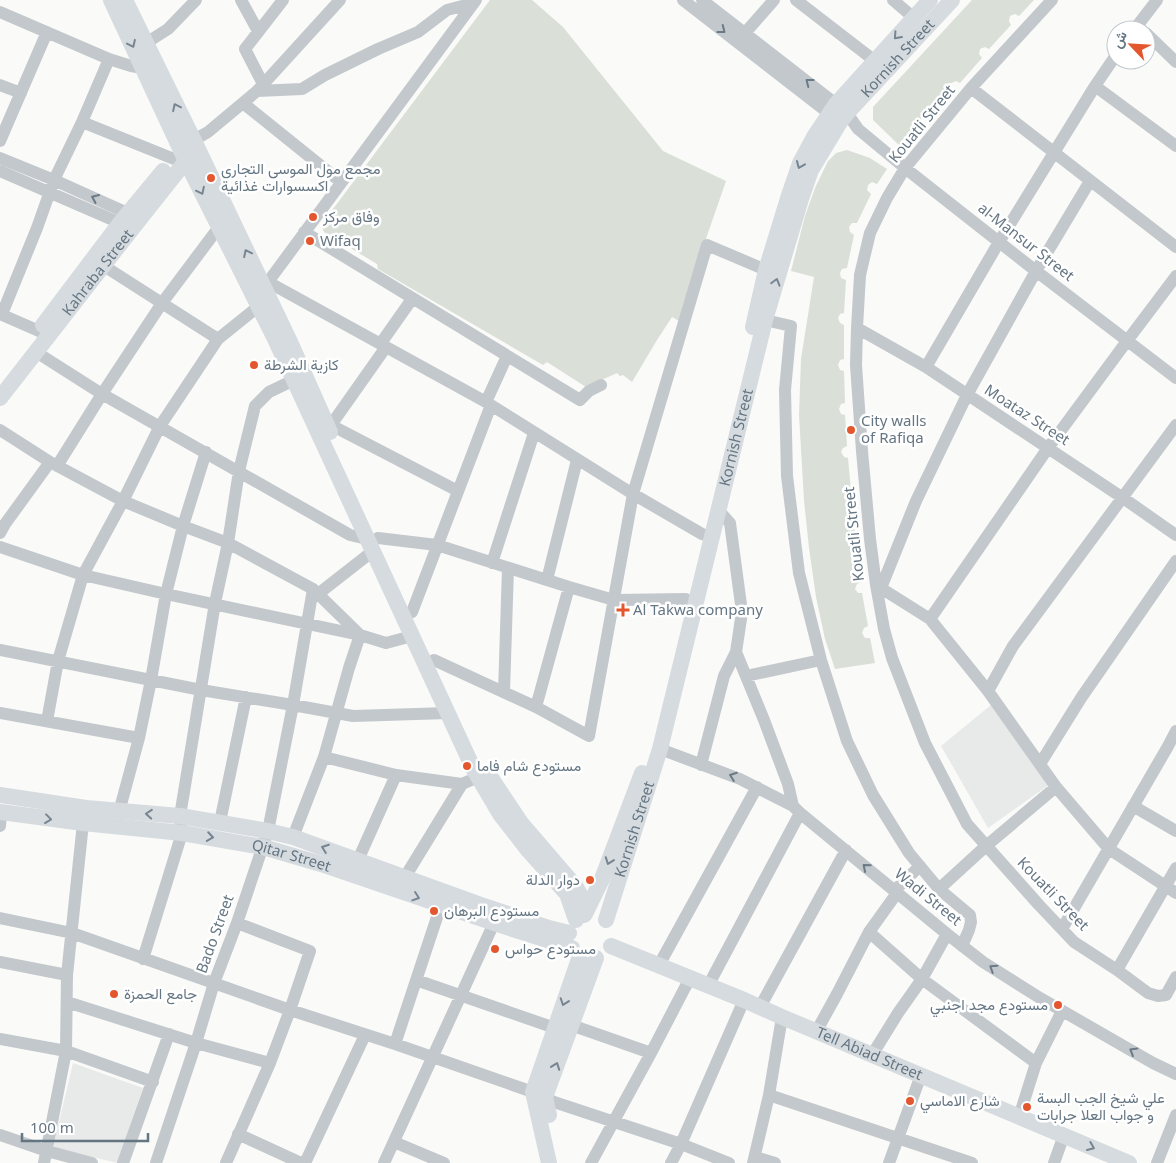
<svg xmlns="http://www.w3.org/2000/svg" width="1176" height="1163" viewBox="0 0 1176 1163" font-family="'Noto Sans',Vazirmatn,sans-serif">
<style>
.built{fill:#e8e9e9}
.green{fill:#dadfd7}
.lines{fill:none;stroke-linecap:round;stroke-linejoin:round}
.minor{stroke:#c3c8cc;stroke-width:12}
.major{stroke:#d6dbdf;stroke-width:16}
.oneway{stroke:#6a7a87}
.oneway2{stroke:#768591}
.poi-dot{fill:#e4572e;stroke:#fff;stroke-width:2}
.labels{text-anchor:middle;stroke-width:5;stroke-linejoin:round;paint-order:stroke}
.street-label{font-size:15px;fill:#657683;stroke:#fff}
.poi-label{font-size:15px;fill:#657683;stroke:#fff;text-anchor:start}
</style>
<rect width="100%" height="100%" fill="#fafaf8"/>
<!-- built -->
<path class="built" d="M991,705L1050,784L988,828L941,746Z
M73,1063L143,1088L117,1163L53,1147Z"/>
<!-- green -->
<path class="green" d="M490,0H532L563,27L663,151L726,181L685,299L679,321L672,317L657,340L632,382L623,375L620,376L617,373L586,387L547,362L543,365L378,269L377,264L324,232L321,225Z
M972,0H1034L1019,16L1015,14L1010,16L1009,21L1011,25L989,49L985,47L980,49L979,54L982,58L960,83L956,81L951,83L949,88L952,92L932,115L928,113L923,115L921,120L924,124L902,148L873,120V107Z
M847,150L870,158L887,169L877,184L872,182L868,185L867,190L871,194L857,223H852L849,227L850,232L854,235L847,268L842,269L840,273L841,278L846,280L844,313L840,314L838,318L840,323L844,325V359L840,360L838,365L840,370L844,371L845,403L841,404L839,409L841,414L845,415L847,446L843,448L841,452L844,457L848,458L851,491L846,493L844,498L847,502L852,503L855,536L850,537L849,542L852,547H856L861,582L857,584L855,589L858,593H862L868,626L864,628L862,633L865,638H870L875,663L835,669L825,639L816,597L809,548L804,500L799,415L801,359L814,277L791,271L805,216L815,188L828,161L836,153Z"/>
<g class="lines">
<!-- minor -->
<path class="minor" d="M241,0L258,31
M683,0L835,118
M702,0L836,104L847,113L858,129L905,168L1036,271L1176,378
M796,0L875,61
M893,0L914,18
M1052,0L971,88L905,168L887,198L870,233L860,275L857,328L856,365L862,451L870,539L876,585L884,629L892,658L925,743L967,824L1039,905L1074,942L1117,970L1148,993L1158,996L1166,995L1176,977
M0,12L109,59L131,66L143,68
M1134,30L1157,0
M745,33L774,0
M1146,33L1176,62
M146,43L168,29L196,0
M263,84L245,49L283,0
M0,85L21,93
M1095,86L1176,146
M971,88L1176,247
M257,91L302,89L325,75L378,49L418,32L447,10L474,3
M243,103L341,182
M82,122L174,159
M0,141L47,32
M192,141L208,132L257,91L340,0
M0,158L54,180L134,216
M0,171L120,223L126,226
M304,232L580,400L589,391L601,385
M104,266L218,339
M256,282L260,281L268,282L486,402L633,494L702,534L712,537
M268,282L476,0
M0,314L39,331L47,337
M2,314L37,228L54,180L82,122L109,59
M765,320L791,326L785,390L787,476L799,573L821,660L847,741L873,795L909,853L939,889L970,915L971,922L969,930L962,946
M857,328L926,367L1123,498L1176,535
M381,343L412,299
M36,352L102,394L350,535L367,539
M926,367L999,242L1095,86L1116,55
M486,402L507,356
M325,422L458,491
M331,425L386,347
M0,430L50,462L123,501L183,526L228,543L313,589L360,635L349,668L324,757L293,837
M57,466L102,394L162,303L219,227
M719,511L730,523L742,612L736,652L764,720L788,784L793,806
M0,533L5,524L50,462
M378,538L437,545L569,587L614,600L686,599
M0,547L83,575L166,594L360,635L386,643L412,636
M492,563L534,433
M547,580L577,460
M876,585L930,619L988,691L1056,787L1109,849L1176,893
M881,588L916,501L967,395L1036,271L1090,181
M318,594L373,551
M412,612L491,405
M930,619L1048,448L1127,341L1176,276
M0,650L201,690L293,705L353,716L448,713
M434,660L536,707L589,736L633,494L707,245L766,270
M746,676L821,660
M988,691L1013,646L1176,425
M504,692L508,568
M536,707L569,587
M0,713L139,738
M47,721L58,661L83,575L123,501L160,426L218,339L259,306L266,304
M660,749L740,779L793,806L800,813L947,934L983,962L1040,998L1153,1063L1176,1074
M324,757L396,775L462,784L478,777
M1040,764L1081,698L1176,561
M701,765L724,676L736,652
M1133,806L1176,831
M119,812L139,738L151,680L166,594L183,526L206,452
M220,822L246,697
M0,826L1,813
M358,860L396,775
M405,877L462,784
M939,889L986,846L1056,787
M894,891L920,866
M897,893L869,932L922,979L1036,1063
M0,918L72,933L290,1010L395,1044L533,1092L554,1102L681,1144L729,1163
M1062,929L1167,748L1176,731
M143,959L182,833L180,816L215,603L228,543L239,471L255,406L269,392L294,380
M0,962L67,975
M659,965L757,787
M1117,970L1176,868
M416,980L555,1028
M708,986L800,813
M67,1002L196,1043L270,1063
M760,1007L846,850
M571,1025L651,1053
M816,1032L837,994L869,932
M0,1039L66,1051L153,1082
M395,1044L441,905
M872,1055L898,1013L922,979L947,934
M769,1095L972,1163
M1019,1117L1036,1063L1062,1011
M238,1134L301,1163
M0,1135L47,1151L92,1163
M394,1142L444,1163
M755,1157L775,1163
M44,1163L66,1051L67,975L83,823
M123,1163L169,1034
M156,1163L196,1043L214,983L237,923L268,831L293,705L313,589
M226,1163L270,1063L290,1010L310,951L237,923
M305,1163L365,1035
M384,1163L494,923
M591,1163L651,1053L690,978
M671,1163L681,1144L744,1000
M753,1163L769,1095L782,1017
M889,1163L921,1075
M1054,1163L1064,1135
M1157,1163L1176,1115"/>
<!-- major -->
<g class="major">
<path d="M111,0L186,161L274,337L474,770L500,814L528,850L567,894L576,920"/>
<path d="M125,0L198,149L291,344L330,432"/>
<path d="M43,325L120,223L163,171"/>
<path d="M753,327L766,270L789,195L800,163L814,137L836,104L930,0"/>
<path id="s1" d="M0,398C62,319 123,239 186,161L192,154"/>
<path d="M491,778L521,823L576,887L583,900L584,915"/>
<path d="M0,795L86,808L180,816L268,831L293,837L481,905L549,928L569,933"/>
<path id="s2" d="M0,812L83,823L182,833L263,847L321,864L494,923L572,948"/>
<path d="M585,914L602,879L642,773"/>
<path id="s3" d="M606,920L660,749L765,320L801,199L811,170L840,122L847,113L952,0"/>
<path id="s4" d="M611,946L744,1000L782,1017L1129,1163"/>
<path d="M549,1115L545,1097L596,958"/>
<path d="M549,1163L533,1092L580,956"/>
</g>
</g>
<!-- one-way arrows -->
<defs><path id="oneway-chevron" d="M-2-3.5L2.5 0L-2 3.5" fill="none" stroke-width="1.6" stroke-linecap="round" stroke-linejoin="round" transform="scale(1.25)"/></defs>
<g class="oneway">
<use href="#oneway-chevron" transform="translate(722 30) rotate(38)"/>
<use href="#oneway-chevron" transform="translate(809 82) rotate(-142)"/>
<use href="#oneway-chevron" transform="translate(95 198) rotate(-156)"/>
<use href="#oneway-chevron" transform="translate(733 776) rotate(-160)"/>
<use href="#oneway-chevron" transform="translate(866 867) rotate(-140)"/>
<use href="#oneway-chevron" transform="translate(993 968) rotate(-147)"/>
<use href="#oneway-chevron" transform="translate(1133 1051) rotate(-150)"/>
</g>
<g class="oneway2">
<use href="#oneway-chevron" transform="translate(897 36) rotate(132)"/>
<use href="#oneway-chevron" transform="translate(132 44) rotate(65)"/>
<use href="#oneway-chevron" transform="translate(176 107) rotate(-116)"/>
<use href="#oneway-chevron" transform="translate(800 165) rotate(113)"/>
<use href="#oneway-chevron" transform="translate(201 191) rotate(64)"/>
<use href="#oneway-chevron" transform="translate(247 253) rotate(-116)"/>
<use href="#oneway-chevron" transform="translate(776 282) rotate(-74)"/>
<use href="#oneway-chevron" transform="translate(149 814) rotate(-176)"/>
<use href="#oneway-chevron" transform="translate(48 819) rotate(7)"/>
<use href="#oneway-chevron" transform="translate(210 837) rotate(9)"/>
<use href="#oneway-chevron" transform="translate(325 848) rotate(-160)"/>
<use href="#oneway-chevron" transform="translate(609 861) rotate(110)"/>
<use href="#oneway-chevron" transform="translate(416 897) rotate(19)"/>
<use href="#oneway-chevron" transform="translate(564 1002) rotate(109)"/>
<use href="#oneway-chevron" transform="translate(556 1066) rotate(-70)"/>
<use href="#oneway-chevron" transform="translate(1091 1147) rotate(23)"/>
</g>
<!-- markers -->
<g class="poi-dot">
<circle cx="211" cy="178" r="5"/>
<circle cx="313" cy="217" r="5"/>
<circle cx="310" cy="241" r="5"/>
<circle cx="254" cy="365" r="5"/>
<circle cx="851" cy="430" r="5"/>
<path d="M620.5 602.5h5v5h5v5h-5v5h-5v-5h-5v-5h5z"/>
<circle cx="467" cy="766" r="5"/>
<circle cx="590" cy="880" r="5"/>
<circle cx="434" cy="911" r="5"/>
<circle cx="495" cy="949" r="5"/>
<circle cx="114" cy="994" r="5"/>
<circle cx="1058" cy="1005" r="5"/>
<circle cx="910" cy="1101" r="5"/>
<circle cx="1027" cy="1107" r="5"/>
</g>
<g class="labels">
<!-- street labels -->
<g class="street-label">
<text dy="5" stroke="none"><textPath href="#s3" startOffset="920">Kornish Street</textPath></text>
<text transform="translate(922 124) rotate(-51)" y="5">Kouatli Street</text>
<text transform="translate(1026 242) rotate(38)" y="5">al-Mansur Street</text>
<text dy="5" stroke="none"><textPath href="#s1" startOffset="159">Kahraba Street</textPath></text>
<text transform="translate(1027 415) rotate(33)" y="5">Moataz Street</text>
<text dy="5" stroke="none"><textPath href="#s3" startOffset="500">Kornish Street</textPath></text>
<text transform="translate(854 534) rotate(-96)" y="5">Kouatli Street</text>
<text dy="5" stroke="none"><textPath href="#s3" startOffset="95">Kornish Street</textPath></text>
<text dy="5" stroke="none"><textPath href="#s2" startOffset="295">Qitar Street</textPath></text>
<text transform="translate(1053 894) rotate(46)" y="5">Kouatli Street</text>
<text transform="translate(928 897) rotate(39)" y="5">Wadi Street</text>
<text transform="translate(215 934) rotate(-70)" y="5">Bado Street</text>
<text dy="5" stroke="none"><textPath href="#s4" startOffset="280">Tell Abiad Street</textPath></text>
</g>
<!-- poi labels -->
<g class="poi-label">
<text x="221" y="174">مجمع مول الموسى التجاري<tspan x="221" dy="17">اكسسوارات غذائية</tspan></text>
<text x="323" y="222">وفاق مركز</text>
<text x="320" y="246">Wifaq</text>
<text x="264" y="370">كازية الشرطة</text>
<text x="861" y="426">City walls<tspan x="861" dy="17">of Rafiqa</tspan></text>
<text x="633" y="615">Al Takwa company</text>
<text x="477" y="771">مستودع شام فاما</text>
<text x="580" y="885" text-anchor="end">دوار الدلة</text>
<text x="444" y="916">مستودع البرهان</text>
<text x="505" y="954">مستودع حواس</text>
<text x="124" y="999">جامع الحمزة</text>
<text x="1048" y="1010" text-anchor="end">مستودع مجد اجنبي</text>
<text x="1037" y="1103">علي شيخ الجب البسة<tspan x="1037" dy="17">و جواب العلا جرابات</tspan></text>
<text x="920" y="1106">شارع الاماسي</text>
</g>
</g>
<!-- north arrow -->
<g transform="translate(1131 45) rotate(295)"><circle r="24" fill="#ffffff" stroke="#c1c8cd"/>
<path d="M0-4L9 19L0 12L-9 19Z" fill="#e4572e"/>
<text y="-8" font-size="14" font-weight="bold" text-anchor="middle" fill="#657683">ش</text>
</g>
<!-- scale -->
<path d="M22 1133v8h126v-8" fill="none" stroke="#657683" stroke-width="2.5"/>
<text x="30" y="1133" font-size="15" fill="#657683" stroke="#ffffff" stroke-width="4" paint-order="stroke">100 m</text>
</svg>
